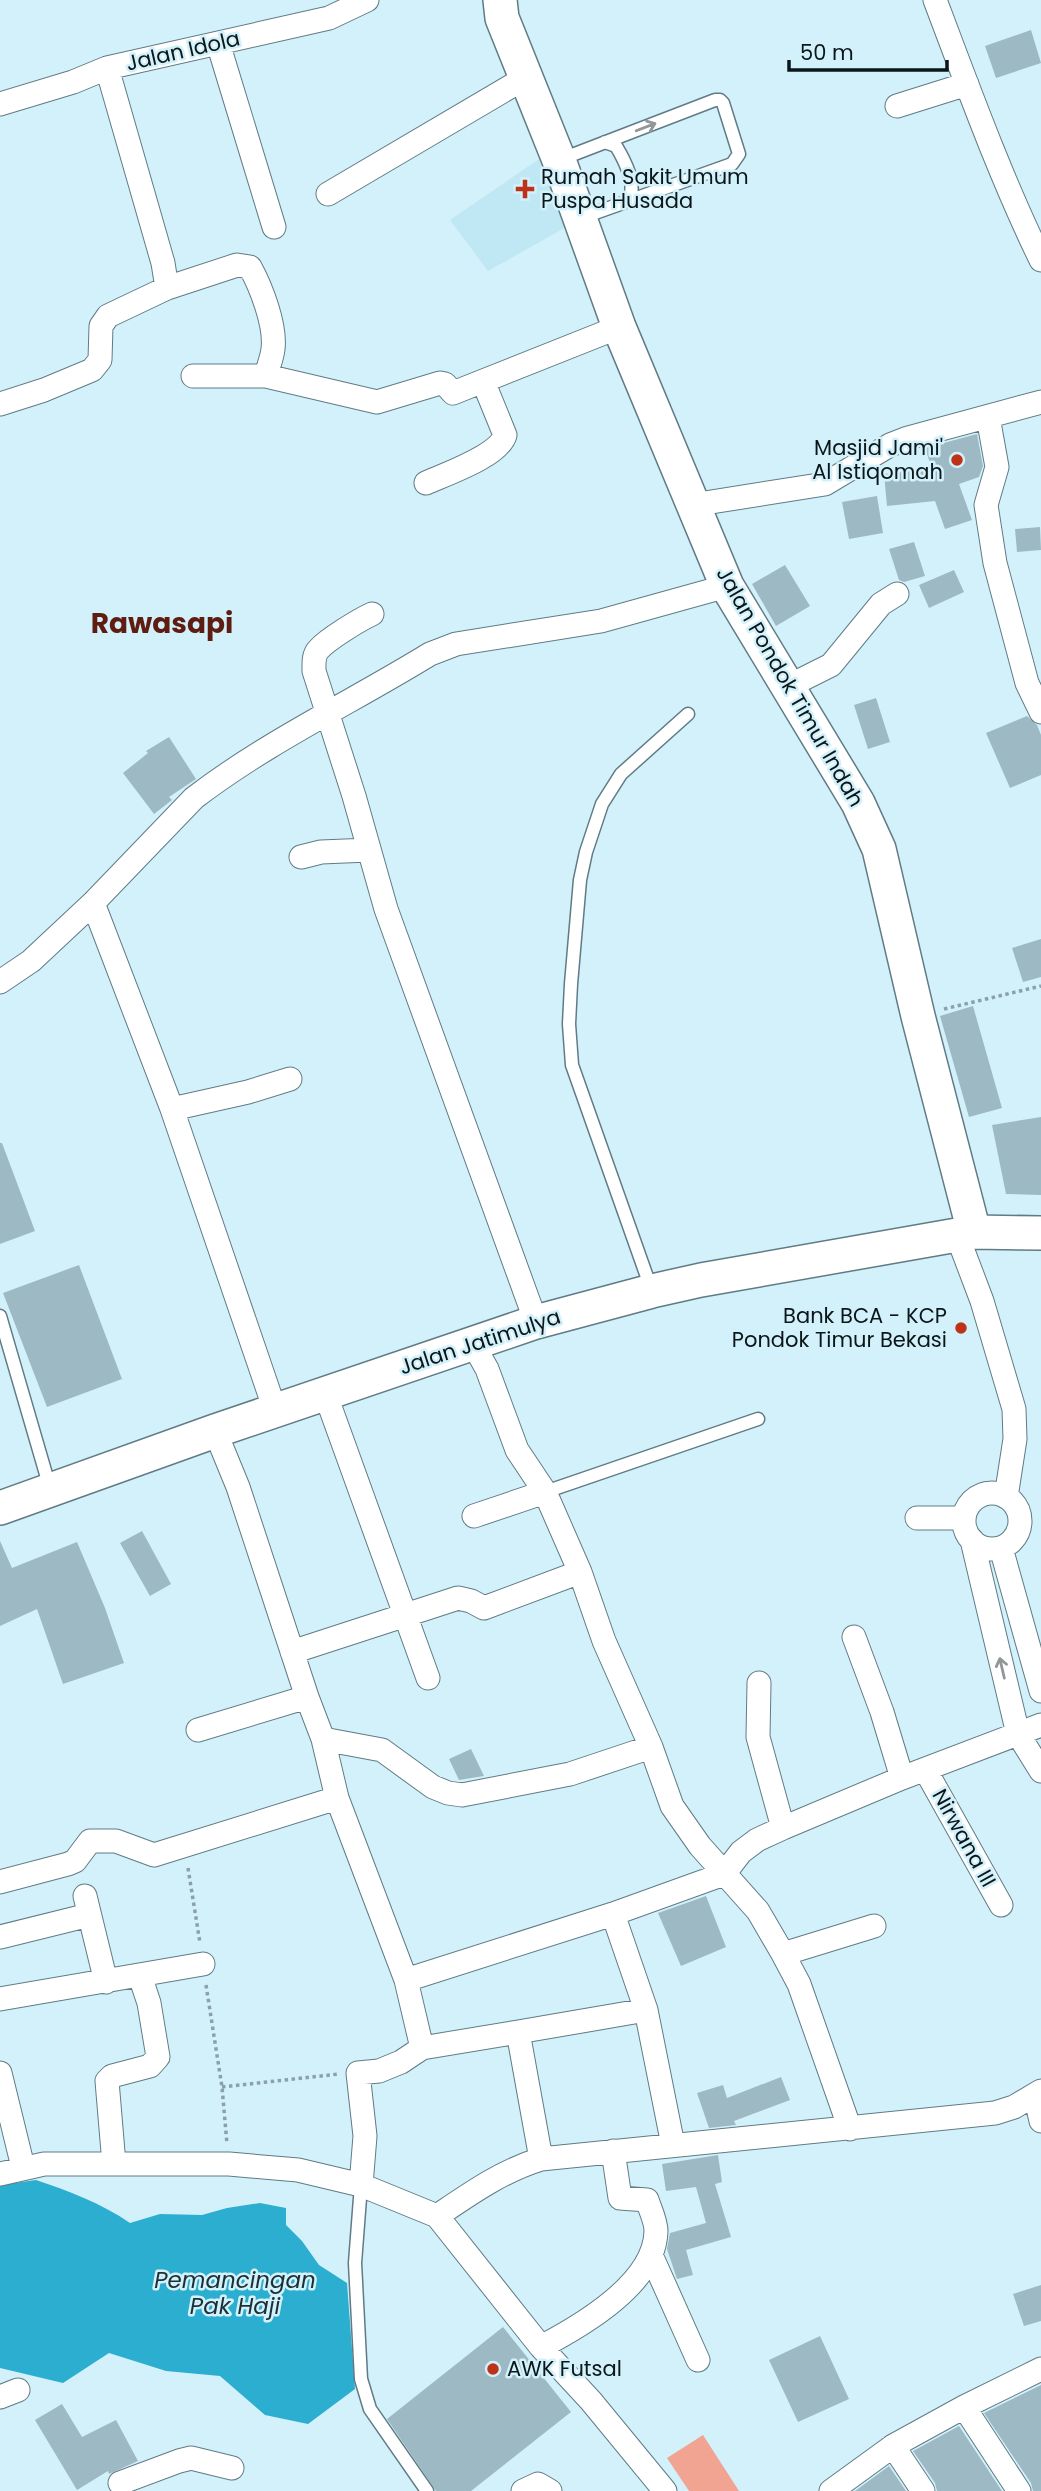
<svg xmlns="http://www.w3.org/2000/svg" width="1041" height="2491" viewBox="0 0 1041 2491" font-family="Poppins,sans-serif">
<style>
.built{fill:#bfe7f4}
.green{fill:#f2a493}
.water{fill:#2baecf}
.building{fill:#9dbac4}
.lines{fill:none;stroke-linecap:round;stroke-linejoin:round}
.service-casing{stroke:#607b84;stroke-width:15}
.minor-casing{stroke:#607b84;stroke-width:25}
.secondary-casing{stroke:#607b84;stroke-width:36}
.path{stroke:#8aa1a9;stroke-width:3.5;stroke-dasharray:3.5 3.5;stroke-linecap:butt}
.service{stroke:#fff;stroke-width:12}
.minor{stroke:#fff;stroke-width:23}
.secondary{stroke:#fff;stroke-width:33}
.oneway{stroke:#919698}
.poi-dot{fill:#be3219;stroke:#d3f1fb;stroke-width:2.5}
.labels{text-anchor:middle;stroke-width:5;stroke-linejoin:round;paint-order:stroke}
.street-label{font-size:21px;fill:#0b1619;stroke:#d3f1fb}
.poi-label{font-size:21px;fill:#0b1619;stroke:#d3f1fb;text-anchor:start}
.water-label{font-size:23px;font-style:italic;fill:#1b3036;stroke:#d3f1fb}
.district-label{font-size:28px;font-weight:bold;fill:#5f1c10;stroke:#d3f1fb}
</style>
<rect width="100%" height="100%" fill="#d3f1fb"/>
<!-- built -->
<path class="built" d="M542,157L568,226L488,271L450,220Z"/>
<!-- green -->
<path class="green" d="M703,2435L739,2491H689L667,2458Z"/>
<!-- water -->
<path class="water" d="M36,2180C69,2191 101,2203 130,2223L160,2214L202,2215L227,2208L260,2203L286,2208V2225L302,2241L319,2265L347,2283L355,2389L308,2424L265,2415L220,2376L166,2371L109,2353L63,2383L0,2368V2185Z"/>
<!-- building -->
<path class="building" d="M1031,30L1041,63L996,78L985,46Z
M977,434L983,466L979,477L959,484L972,520L945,529L935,501L887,506L884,474L932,469L925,448Z
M877,496L883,533L849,539L842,502Z
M1040,527L1041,550L1017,552L1015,529Z
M914,542L925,576L904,582L899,580L889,549Z
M785,565L810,606L776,626L752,584Z
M954,570L964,592L929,608L919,585Z
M876,698L890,742L868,749L854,705Z
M1027,716L1037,725L1041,735V775L1010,788L986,733Z
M169,737L196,779L169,797L172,800L154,814L123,773L148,753L146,751Z
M1041,939V977L1023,982L1012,948Z
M973,1006L1002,1108L969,1117L940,1016Z
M1041,1117V1195L1006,1194L992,1125Z
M0,1143H2L35,1231L0,1244Z
M79,1265L122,1379L47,1407L3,1293Z
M142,1531L171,1584L150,1596L120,1543Z
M0,1541L12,1568L77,1542L105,1608L124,1663L63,1684L37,1609L0,1626Z
M471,1749L484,1776L459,1780L449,1759Z
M706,1896L726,1947L681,1966L658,1913Z
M781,2077L790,2100L734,2121L736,2125L709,2128L697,2093L723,2085L727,2098Z
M718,2155L722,2182L715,2184L731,2237L686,2250L693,2275L677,2279L667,2249L670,2233L706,2223L696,2187L666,2191L662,2164Z
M1041,2285V2321L1024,2326L1013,2294Z
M503,2327L571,2412L471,2491H436L387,2419Z
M820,2336L849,2399L798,2422L769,2360Z
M1041,2385V2491H1033L1031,2483L984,2413Z
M62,2404L82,2437L116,2420L138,2461L109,2474L108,2471L77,2490L35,2420Z
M959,2426L1002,2491H937L935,2483L913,2451Z
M889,2466L906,2491H855Z"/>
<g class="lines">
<defs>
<path id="service" d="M605,142L616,146C625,161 637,184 629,201
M559,160L715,100H720L723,103L739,154L732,164L581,218
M652,1291L572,1065L569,1024L571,984L580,880L586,852L602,804L621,774L688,714
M0,1316L50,1488
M545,1492L758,1419
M361,2185L355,2263L361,2379L370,2409L427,2491"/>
<path id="minor" d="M935,0C968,87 1000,176 1041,260
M218,43L274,227
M107,68L163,263L167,288
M0,104L73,82L107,68L329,18L367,0
M897,106L967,84
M328,194L525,78
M193,376H266L377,402L440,383L445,384L453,393L619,327
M0,404L44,390L92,370L100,360L101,326L108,316L167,288L237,265L250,267C261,287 276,325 273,349C272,358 268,367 266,376
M988,417L997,467L986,505L995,563L1027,683L1041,712
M426,483C446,474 499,456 505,435L483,381
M692,505L825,484L890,445L908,438L1041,402
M372,614C359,620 328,639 319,649C313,655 314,663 314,671L354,796L386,909L536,1322
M787,687L831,665L881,604L897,594
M301,857L321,852L369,850
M0,982L31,961L93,903
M172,1109L248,1092L290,1079
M957,1235L982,1301L1014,1409L1015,1439L1006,1497
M473,1344L487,1369L517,1450L545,1492L580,1572L604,1641L651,1747L672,1806L700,1846L758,1911L783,1954L799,1984L850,2129
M325,1393L428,1678
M275,1410L172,1109L93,903L194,798C267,742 352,702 430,654L456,644L601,621L727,586
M215,1431L238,1487L307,1697
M964 1521a28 28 0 1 1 56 0a28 28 0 1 1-56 0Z
M474,1516L545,1492
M917,1518H964
M972,1540L1018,1734L1041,1771
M1001,1548L1041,1691
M854,1637L882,1712L902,1778
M292,1652L458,1598L471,1601L484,1608L580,1572
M759,1683L758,1737L783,1828
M198,1730L307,1697L323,1739L337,1798L406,1980L422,2048
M323,1739L382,1750L433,1787L448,1793L462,1795L570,1774L651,1747
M926,1771L1001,1905
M0,1882L68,1864L75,1861L90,1841H116L154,1855L337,1798
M85,1896L106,1982
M613,1914L724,1874L741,1852L757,1840L783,1828L902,1778L1041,1725
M0,1937L89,1915
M783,1954L874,1926
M406,1980L613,1914L646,2010L673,2145
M0,1999L203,1964
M518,2032L646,2010
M0,2073L23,2167
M1035,2095L1041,2121
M114,2164L107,2081L112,2076L150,2066L158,2057L149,2003L140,1976
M0,2174L44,2164H229L298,2170L361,2185L437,2216L541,2347L591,2401L665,2491
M361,2185L365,2136L358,2073L379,2071L401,2062L422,2048L518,2032L541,2159
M437,2216C471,2193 502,2171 541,2159L995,2113L1014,2107L1041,2091
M651,2255L698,2360
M541,2347C581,2326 655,2284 656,2231C656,2221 650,2209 647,2200L620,2198L613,2151
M0,2397L18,2390
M964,2407L1019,2491
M893,2446L923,2491
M120,2483L179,2461L191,2458L232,2468
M523,2491L538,2484L550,2491
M831,2491L893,2446L964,2407L1041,2369"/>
<path id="secondary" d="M500,0L502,18L559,160L619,327L727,586L858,803L879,849L918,1016L974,1232
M0,1508L215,1431L536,1322L652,1291L701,1280L974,1232L1041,1233"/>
</defs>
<!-- service casing -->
<use href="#service" class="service-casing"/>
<!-- minor casing -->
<use href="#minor" class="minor-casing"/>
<!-- secondary casing -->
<use href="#secondary" class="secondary-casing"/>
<!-- path -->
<path class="path" d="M944,1009L1041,986
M188,1868L200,1943
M206,1985L222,2087L227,2144
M222,2087L339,2074"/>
<!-- service -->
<use href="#service" class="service"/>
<!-- minor -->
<use href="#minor" class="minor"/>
<!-- secondary -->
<use href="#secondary" class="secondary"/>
</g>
<!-- one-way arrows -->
<defs><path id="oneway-shaft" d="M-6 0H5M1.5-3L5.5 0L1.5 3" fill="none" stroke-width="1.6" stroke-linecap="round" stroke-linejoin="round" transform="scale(1.75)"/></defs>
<g class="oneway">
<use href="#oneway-shaft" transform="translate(646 127) rotate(-21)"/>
<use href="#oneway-shaft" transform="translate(1002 1668) rotate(-103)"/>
</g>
<!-- markers -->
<g class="poi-dot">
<path d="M521.5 178.5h7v7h7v7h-7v7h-7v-7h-7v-7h7z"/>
<circle cx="957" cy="460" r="7"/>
<circle cx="961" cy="1328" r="7"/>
<circle cx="493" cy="2369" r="7"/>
</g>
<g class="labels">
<!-- street labels -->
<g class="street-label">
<text transform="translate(183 51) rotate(-13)" y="7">Jalan Idola</text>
<text transform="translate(790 687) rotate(60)" y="7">Jalan Pondok Timur Indah</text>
<text transform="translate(480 1342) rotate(-18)" y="7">Jalan Jatimulya</text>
<text transform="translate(964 1838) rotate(61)" y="7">Nirwana III</text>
</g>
<!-- poi labels -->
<g class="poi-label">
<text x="541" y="184">Rumah Sakit Umum<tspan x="541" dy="24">Puspa Husada</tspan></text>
<text x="943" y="455" text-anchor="end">Masjid Jami'<tspan x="943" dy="24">Al Istiqomah</tspan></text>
<text x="947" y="1323" text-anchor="end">Bank BCA - KCP<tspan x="947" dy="24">Pondok Timur Bekasi</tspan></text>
<text x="507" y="2376">AWK Futsal</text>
</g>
<!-- water labels -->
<g class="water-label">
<text x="235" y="2288">Pemancingan<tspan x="235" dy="26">Pak Haji</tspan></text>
</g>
<!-- district labels -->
<g class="district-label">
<text x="162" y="633">Rawasapi</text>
</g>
</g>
<!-- scale -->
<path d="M789 60v10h158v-10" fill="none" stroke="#0b1619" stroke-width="3.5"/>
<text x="800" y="60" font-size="21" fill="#0b1619" stroke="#d3f1fb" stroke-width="5" paint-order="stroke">50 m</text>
</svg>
